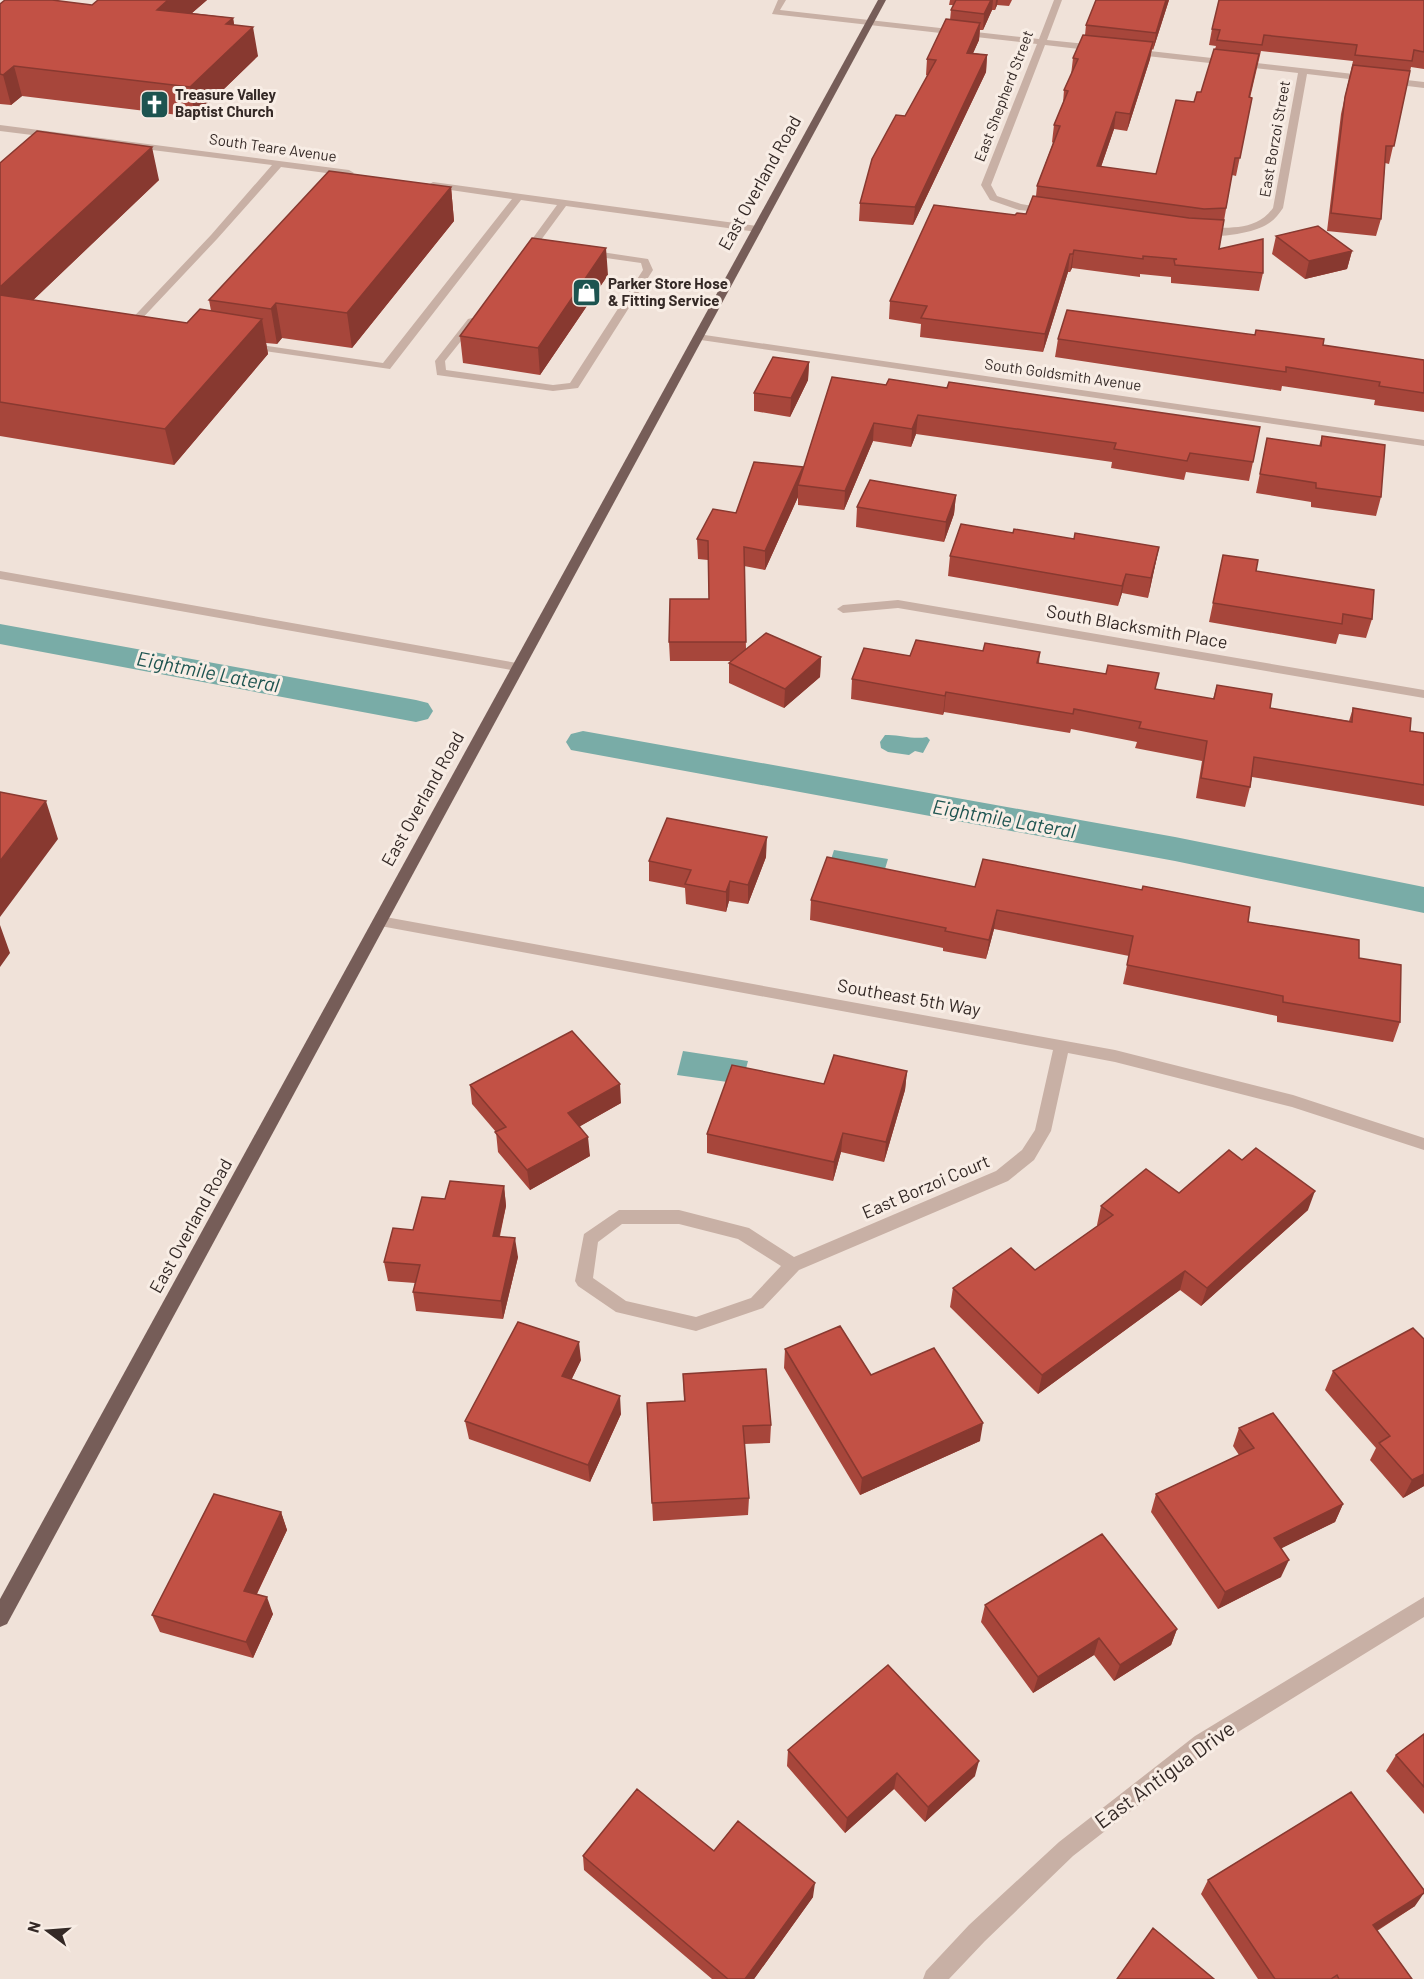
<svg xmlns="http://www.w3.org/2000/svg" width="1424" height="1979" viewBox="0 0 1424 1979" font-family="Barlow,sans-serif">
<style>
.water{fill:#79aca7}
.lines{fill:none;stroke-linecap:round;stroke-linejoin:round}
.canal{fill:#79aca7;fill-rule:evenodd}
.minor{fill:#c8b0a5;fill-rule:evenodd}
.major{fill:#765d58;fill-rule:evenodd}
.wall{fill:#a7463b}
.shaded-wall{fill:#883930}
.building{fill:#c25145;stroke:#883930;stroke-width:1.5}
.labels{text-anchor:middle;stroke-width:6;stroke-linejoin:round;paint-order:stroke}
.far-poi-label{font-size:15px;font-weight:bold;fill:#342926;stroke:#f8ede5;text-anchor:start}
.far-street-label{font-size:15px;fill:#342926;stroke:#f8ede5}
.street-label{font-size:18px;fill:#342926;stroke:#f8ede5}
.water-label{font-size:20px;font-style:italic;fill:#1d5450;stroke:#f8ede5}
.near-street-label{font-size:21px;fill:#342926;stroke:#f8ede5}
</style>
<rect width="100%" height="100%" fill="#f0e2d9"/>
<!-- water -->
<path class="water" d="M885,735C900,734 912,740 927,737L930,740L923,753L915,751L909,755L888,752L881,748L880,742Z
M834,850L888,859L882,879L828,869Z
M683,1051L748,1061L742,1084L677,1075Z"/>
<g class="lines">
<!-- canal -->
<path class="canal" d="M0,624L416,700L428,703L433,711L428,719L416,722L0,644Z
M583,731L1175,837L1424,887V913L1175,861L571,750L566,742L571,734Z"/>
<!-- minor -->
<path class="minor" d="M778,0H786L780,10L1039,39L1054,0H1062L1047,40L1096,45L1100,48L1096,51L1045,45L991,185L997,196L1021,204L1051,209V213L1019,210L990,200L981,185L1037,44L772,14Z
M1132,49L1424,82V88L1307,74L1283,208C1278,215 1274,221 1266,225C1253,233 1209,241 1197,232L1199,230C1226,225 1254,234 1273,208L1298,73L1129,54V50Z
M0,125L349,170L354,173L349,176L281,167L217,239L136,325L139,328L134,331L124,327L211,235L272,165L0,131Z
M433,182L757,226L762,229L757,232L566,206L530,255L527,256L522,253L557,205L521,200L390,369L243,348L242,346L247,343L383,363L512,199L430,187L428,185Z
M588,250L648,259L653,270L578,388L553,391L437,375L435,361L468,319L472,318L477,321L445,361L446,370L553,385L570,383L643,270L641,263L585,255V251Z
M698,334L1424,440V446L694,339L693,337Z
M0,571L517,663L523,667L517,671L0,579Z
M898,600L1424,690V698L898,608L843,613L837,609L843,605Z
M380,916L1115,1050L1293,1095L1424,1138V1150L1292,1107L1115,1062L1068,1053L1051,1131L1034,1160L1008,1181L799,1270L763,1308L696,1331L616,1312L578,1286L575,1281L584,1234L619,1210H679L749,1228L794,1257L996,1171L1022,1150L1035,1130L1053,1050L375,925L373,921L375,917ZM622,1224H679L738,1239L781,1266L751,1298L696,1317L626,1301L593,1278L598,1242Z
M1424,1597V1617L1209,1750L1073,1856L985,1941L949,1979H923L926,1971L969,1925L1059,1842L1195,1736Z"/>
<!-- major -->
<path class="major" d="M878,0H886L7,1624L0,1627V1599Z"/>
</g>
<!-- wall -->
<path class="wall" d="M98,0H207L192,13L233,18L234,25L258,56L195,117L22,96L11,105L0,104V4L92,5Z
M950,0H1012L1009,6L997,5L995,10H992L983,30H980L979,40L973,53L987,55L986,72L913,225L859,221L860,203L928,76L926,75L927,59L950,20L951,10L953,5H949Z
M1169,0L1153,50L1152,49L1150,59L1127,131L1114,129L1101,167L1156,174L1194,102L1201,92L1216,46L1209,45L1212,29L1424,0V69L1411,67L1389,164L1385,163L1381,219L1376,236L1327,231L1341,114L1353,61L1261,51L1250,98H1252L1236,176L1232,175L1219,249L1263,273L1259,291L1171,283V277L1140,274V277L1072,268L1070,272H1068L1043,352L920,337L921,324L889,319L890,301L1015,215L1026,214L1036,196L1037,186L1053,143L1052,142L1054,125L1063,103L1064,90L1071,75L1073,58L1085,35L1086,25Z
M0,163L159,180L33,300L187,323L211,311L209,300L451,187L454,221L352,348L282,338L277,344L266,343L268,354L174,465L0,436Z
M1276,236L1352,251L1347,269L1305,279L1272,254Z
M608,275L540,375L463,363L460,336Z
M1058,339L1323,345L1424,360V412L1374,405L1375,400L1282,386L1281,391L1055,357Z
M809,362L808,380L790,417L754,411V393Z
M832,377L1253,462L1249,481L1186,472L1184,480L1111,468L1112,462L916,434L911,447L873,441L844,510L798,505V497L765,570L744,566L746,649L821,657L820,677L784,708L729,683V663L731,661H670L669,642L709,599L708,560L698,559L697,539L736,513L803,469Z
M1322,436L1381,497L1376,516L1311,507V502L1256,493L1267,438L1319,446Z
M956,495L954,514L944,542L856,527L857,507Z
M1013,533L1159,547L1148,598L1122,593L1118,606L948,576L950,556Z
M1223,555L1256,571L1372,619L1366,638L1339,634L1336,644L1209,622Z
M983,651L1040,652L1039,663L1156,689L1213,699L1217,685L1270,708L1349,721L1353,708L1410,731L1424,733V806L1252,777L1250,787L1245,807L1196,798L1202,761L1135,748L1137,742L1071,729L1070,733L944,712L943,715L851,699L852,679L910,656Z
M766,857L748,904L729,901L726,912L686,904L685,888L649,881V861Z
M975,887L1248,922L1359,958L1400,1022L1393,1042L1277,1022V1016L1123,984L1129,956L994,929L986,959L943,951V948L810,920L811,900Z
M907,1071L905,1090L884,1162L841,1152L833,1181L707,1153V1134L824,1084Z
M470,1085L621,1103L580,1126L590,1156L530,1190L498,1152L496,1132L472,1104Z
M504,1186L506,1206L500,1236L518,1257L503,1319L416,1311L413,1292L415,1283L388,1281L384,1262L413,1230L445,1199Z
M1179,1193L1308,1210L1201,1306L1180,1290L1038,1394L950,1307L953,1288L1035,1270L1098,1226L1097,1225L1101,1206Z
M1424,1339V1486L1403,1498L1370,1460L1376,1448L1325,1390L1333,1371Z
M785,1349L871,1375L980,1441L860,1495L784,1368Z
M581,1360L571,1380L621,1414L590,1482L469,1439L465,1421Z
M683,1374L771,1425L770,1443L744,1444L749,1498L748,1515L653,1521L647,1403L684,1401Z
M1239,1428L1343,1504L1335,1522L1281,1548V1577L1218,1609L1151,1512L1156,1494L1239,1455L1233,1446Z
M281,1512L287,1530L257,1594L273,1614L253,1658L160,1632L152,1615Z
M985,1605L1177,1629L1171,1645L1114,1681L1094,1655L1033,1693L981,1622Z
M1424,1734V1814L1386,1771L1396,1755Z
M788,1750L975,1776L925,1822L894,1789L845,1833L787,1766Z
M714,1851L813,1897L754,1979H712L584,1870L583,1856Z
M1208,1880L1415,1906L1377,1931L1412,1979H1258L1201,1894Z"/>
<!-- shaded-wall -->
<path class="shaded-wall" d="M168,0H207L162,39L157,10Z
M991,0H993L992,10L983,30L984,14Z
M996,0H998L997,5L995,10Z
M1166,0H1169L1153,50L1156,33Z
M233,18L237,42L253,27L258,56L195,117L190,87L226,24Z
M980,23L979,40L966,69L967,53Z
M1153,42L1150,59L1127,131L1130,114Z
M987,55L986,72L913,225L915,207Z
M14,66L22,96L11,105L3,75Z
M1116,112L1114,129L1095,184L1097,166Z
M152,147L159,180L3,329L0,318V287Z
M451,187L454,221L352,348L347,313Z
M606,248L608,275L540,375L538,348Z
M1074,250L1072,268L1070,272L1073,254Z
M1352,251L1347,269L1305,279L1309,261Z
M1070,254L1068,272L1043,352L1045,334Z
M276,303L282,338L277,344L271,309Z
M262,319L268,354L174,465L165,429Z
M809,362L808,380L790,417L791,398Z
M918,415L916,434L911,447L912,429Z
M874,423L873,441L844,510L845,491Z
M803,467L798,485V497L765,570V551Z
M956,495L954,514L944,542L946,522Z
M1159,547L1155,566L1148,598L1151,578Z
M1126,574L1122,593L1118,606L1122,586Z
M821,657L820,677L784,708L785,689Z
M946,692L944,712L943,715L945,696Z
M46,801L58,839L0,917V861Z
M767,837L766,857L748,904V885Z
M730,881L729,901L726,912V892Z
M997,910L994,929L986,959L989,940Z
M0,925L10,953L0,967Z
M907,1071L905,1090L884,1162L886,1142Z
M620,1084L621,1103L570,1132L568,1113Z
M843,1133L841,1152L833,1181L834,1162Z
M588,1137L590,1156L530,1190L527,1170Z
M504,1186L506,1206L495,1255L493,1236Z
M1315,1191L1308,1210L1201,1306L1207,1288Z
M515,1238L518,1257L503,1319L501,1301Z
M1185,1271L1180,1290L1038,1394L1042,1375Z
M579,1342L581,1360L564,1395L562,1376Z
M620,1396L621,1414L590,1482L588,1465Z
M983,1423L980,1441L860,1495L862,1478Z
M1424,1474V1486L1403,1498L1412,1480Z
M1343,1504L1335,1522L1266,1556L1274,1538Z
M281,1512L287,1530L250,1608L244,1591Z
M1289,1560L1281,1577L1218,1609L1225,1592Z
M267,1597L273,1614L253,1658L246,1642Z
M1177,1629L1171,1645L1114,1681L1120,1665Z
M1099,1638L1094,1655L1033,1693L1038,1677Z
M979,1761L975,1776L925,1822L928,1807Z
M897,1773L894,1789L845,1833L847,1818Z
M815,1883L813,1897L754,1979H745Z
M1424,1893L1415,1906L1363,1939L1373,1925Z"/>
<!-- building -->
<path class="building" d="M5,0H52L92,5L98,0H168L157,10L233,18L226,24L253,27L190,87L14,66L3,75L0,74V4Z
M956,0H991L984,14L951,10Z
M1096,0H1166L1156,33L1086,25Z
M1219,0H1424V52L1414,50L1412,61L1355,55L1357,45L1264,35L1262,45L1217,40L1220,30L1212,29Z
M946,19L980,23L967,53L987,55L915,207L860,203L872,159L896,115L905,116L936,60L927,59Z
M1083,35L1153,42L1130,114L1116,112L1097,166L1156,174L1176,100L1194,102L1197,92H1201L1214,49L1259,54L1249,97L1252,98L1240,158H1235L1226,208L1204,209L1037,186L1060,126L1054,125L1068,91L1064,90L1078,59L1073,58Z
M1353,65L1410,71L1394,146H1386L1381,219L1331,213L1345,97Z
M37,131L152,147L0,287V163Z
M329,171L451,187L347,313L276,303L271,309L209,300Z
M1033,196L1189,218L1224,220L1219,249L1263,239V273L1175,265L1174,260L1177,259L1143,256V259L1074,250L1073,254H1070L1045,334L921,318L927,306L890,301L934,205L1015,215L1017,213L1026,214Z
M1318,226L1352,251L1309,261L1276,236Z
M532,238L606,248L538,348L460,336Z
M0,295L187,323L200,309L262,319L165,429L0,402Z
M1067,310L1255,335L1256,330L1324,339L1323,345L1424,360V393L1379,386L1380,382L1286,367V372L1058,339Z
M773,357L809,362L791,398L754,393Z
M832,377L886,385L889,379L947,388L949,382L1260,427L1253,462L1190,453L1187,461L1114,449L1116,443L918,415L912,429L874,423L845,491L798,485Z
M1322,436L1385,445L1381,497L1316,488V483L1260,474L1267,438L1321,446Z
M754,462L803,467L765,551L744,547L746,642H669L670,599H709L708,541L697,539L713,509L736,513Z
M870,480L956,495L946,522L857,507Z
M961,524L1013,533L1014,529L1074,539L1075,533L1159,547L1151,578L1126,574L1122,586L950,556Z
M1223,555L1258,560L1256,571L1374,590L1372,619L1343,614L1342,624L1213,603Z
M766,633L821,657L785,689L729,663Z
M916,640L983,651L985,643L1040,652L1037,663L1106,674L1108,665L1159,673L1155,689L1214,699L1217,685L1272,694L1270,708L1352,722L1353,708L1411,718L1410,731L1424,733V785L1254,757L1250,787L1201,778L1207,741L1139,728L1141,722L1074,709L1073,714L946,692L945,696L852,679L864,648L910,656Z
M0,792L46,801L0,861Z
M667,818L767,837L748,885L730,881L726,892L685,884L691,870L649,861Z
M827,857L975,887L983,859L1142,890L1143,886L1250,907L1248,922L1359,940V958L1401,965L1400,1022L1283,1002V996L1127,965L1133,936L997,910L989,940L945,931L946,928L811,900Z
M572,1031L620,1084L568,1113L588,1137L527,1170L495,1132L506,1127L470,1085Z
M834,1055L907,1071L886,1142L843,1133L834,1162L707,1134L732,1065L824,1084Z
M1256,1148L1315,1191L1207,1288L1185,1271L1042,1375L953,1288L1011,1248L1035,1270L1113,1215L1101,1206L1146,1169L1179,1193L1229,1150L1242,1160Z
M450,1181L504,1186L493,1236L515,1238L501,1301L413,1292L420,1265L384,1262L393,1228L413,1230L422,1197L445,1199Z
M518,1322L579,1342L562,1376L620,1396L588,1465L465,1421Z
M840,1326L871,1375L934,1348L983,1423L862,1478L785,1349Z
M1413,1328L1424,1339V1474L1412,1480L1379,1443L1390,1436L1333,1371Z
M766,1369L771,1425L743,1426L749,1498L652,1503L647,1403L685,1401L683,1374Z
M1273,1413L1343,1504L1274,1538L1289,1560L1225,1592L1156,1494L1254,1448L1239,1428Z
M214,1494L281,1512L244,1591L267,1597L246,1642L152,1615Z
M1102,1534L1177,1629L1120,1665L1099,1638L1038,1677L985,1605Z
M888,1665L979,1761L928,1807L897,1773L847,1818L788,1750Z
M1424,1734V1787L1396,1755Z
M637,1789L714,1851L738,1821L815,1883L745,1979H728L583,1856Z
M1351,1792L1424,1890V1893L1373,1925L1412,1979H1339L1337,1975L1331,1979H1275L1208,1880Z
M1153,1928L1214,1979H1117Z"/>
<!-- icons -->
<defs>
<symbol id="church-square" viewBox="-11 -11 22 22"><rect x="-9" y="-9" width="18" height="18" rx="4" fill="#1d5450" stroke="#f8ede5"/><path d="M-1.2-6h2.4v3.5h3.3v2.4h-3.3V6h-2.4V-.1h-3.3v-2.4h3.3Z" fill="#fff"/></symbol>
<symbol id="shop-square" viewBox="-11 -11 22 22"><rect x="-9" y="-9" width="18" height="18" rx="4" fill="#1d5450" stroke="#f8ede5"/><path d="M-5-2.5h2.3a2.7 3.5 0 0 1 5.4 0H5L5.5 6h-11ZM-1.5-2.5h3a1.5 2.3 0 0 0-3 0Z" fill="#fff"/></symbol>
</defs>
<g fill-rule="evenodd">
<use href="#church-square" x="138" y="88" width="33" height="33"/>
<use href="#shop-square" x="570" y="276" width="33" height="33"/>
</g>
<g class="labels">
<!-- far-poi labels -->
<g class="far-poi-label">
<text x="175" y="100">Treasure Valley<tspan x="175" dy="17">Baptist Church</tspan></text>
<text x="608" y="289">Parker Store Hose<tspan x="608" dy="17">&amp; Fitting Service</tspan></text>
</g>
<!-- far-street labels -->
<g class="far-street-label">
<text transform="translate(1004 96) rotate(-69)" y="5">East Shepherd Street</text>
<text transform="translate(1275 139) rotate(-80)" y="5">East Borzoi Street</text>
<text transform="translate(273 148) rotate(8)" y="5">South Teare Avenue</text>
<text transform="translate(1063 375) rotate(8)" y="5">South Goldsmith Avenue</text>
</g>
<!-- street labels -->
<g class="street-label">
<text transform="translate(760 183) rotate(-61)" y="6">East Overland Road</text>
<text transform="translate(1137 627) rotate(10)" y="6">South Blacksmith Place</text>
<text transform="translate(423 799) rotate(-61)" y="6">East Overland Road</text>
<text transform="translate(909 998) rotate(10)" y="6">Southeast 5th Way</text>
<text transform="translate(926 1187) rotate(-23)" y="6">East Borzoi Court</text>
<text transform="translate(191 1226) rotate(-61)" y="6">East Overland Road</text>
</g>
<!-- water labels -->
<g class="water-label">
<text transform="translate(208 672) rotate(11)" y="7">Eightmile Lateral</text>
<text transform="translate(1004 819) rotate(10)" y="7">Eightmile Lateral</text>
</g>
<!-- near-street labels -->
<g class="near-street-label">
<text transform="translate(1165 1775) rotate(-36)" y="7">East Antigua Drive</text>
</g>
</g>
<!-- north arrow -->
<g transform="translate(48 1931) rotate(286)" stroke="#f8ede5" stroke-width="4.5" paint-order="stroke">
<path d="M0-4.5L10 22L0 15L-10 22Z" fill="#342926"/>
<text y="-9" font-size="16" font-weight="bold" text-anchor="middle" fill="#342926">N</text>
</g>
</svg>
